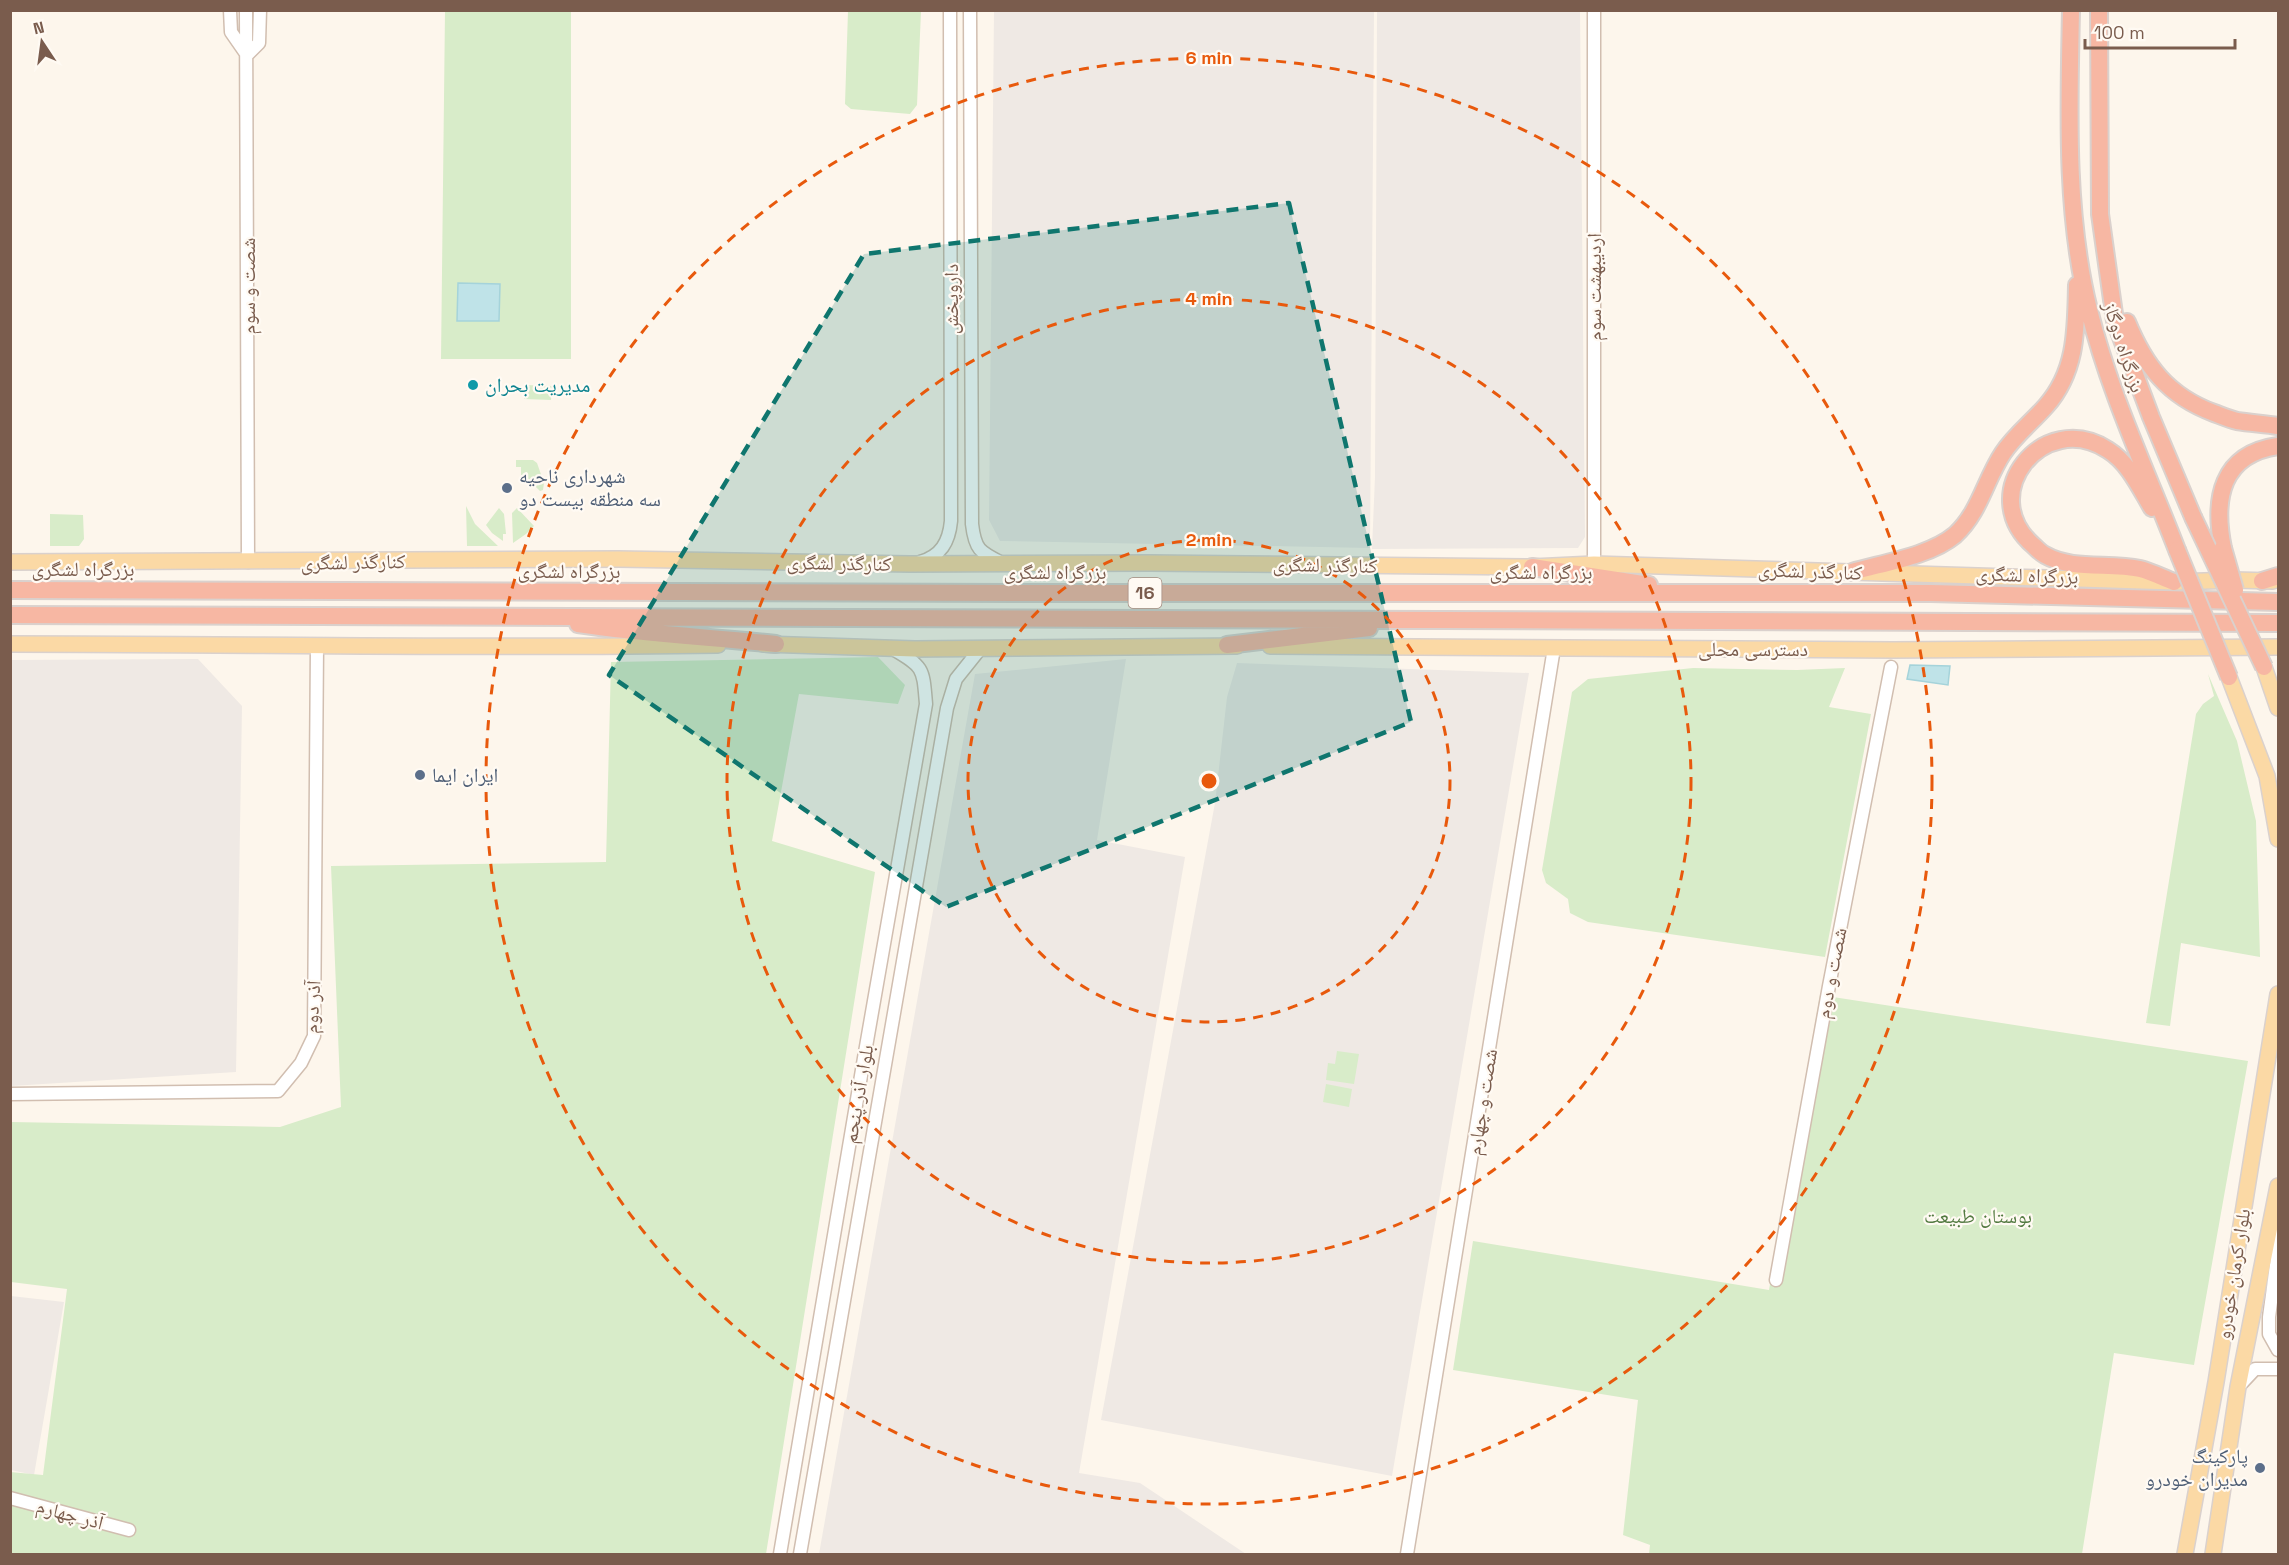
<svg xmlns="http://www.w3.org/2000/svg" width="2289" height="1565" viewBox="0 0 2289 1565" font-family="'Space Grotesk','Noto Naskh Arabic',sans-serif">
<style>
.industrial{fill:#efe9e4}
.green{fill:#d8ecc9}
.water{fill:#bfe3e8;stroke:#a5d3da;stroke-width:1.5}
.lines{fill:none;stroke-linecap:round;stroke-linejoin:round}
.minor-casing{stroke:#d1beb0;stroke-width:15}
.major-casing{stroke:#dad1cd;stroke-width:18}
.highway-casing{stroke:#dad1cd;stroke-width:20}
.minor{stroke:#fff;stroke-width:12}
.major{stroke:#fbd9a5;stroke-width:15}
.highway{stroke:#f7b7a3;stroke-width:16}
.highway-bridge-casing{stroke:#dad1cd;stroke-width:20;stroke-linecap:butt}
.highway-bridge{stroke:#f7b7a3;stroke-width:16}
.marked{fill:#0f766e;fill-opacity:0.2;stroke:#0f766e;stroke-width:4.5;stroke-dasharray:12 8;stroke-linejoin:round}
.ring{fill:none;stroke:#e8590c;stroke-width:3;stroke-dasharray:10 8}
.culture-dot{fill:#0f9aa8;stroke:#fffaf3;stroke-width:2}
.service-dot{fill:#5c6f8a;stroke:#fffaf3;stroke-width:2}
.labels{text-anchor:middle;stroke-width:4.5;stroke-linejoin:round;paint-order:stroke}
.shield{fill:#fffaf3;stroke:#a28b7f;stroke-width:1.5}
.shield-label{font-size:18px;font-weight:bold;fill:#7a5c4d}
.street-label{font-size:20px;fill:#7a5c4d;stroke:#fffaf3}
.culture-label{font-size:20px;fill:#0d838f;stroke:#fffaf3;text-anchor:start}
.service-label{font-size:20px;fill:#4e5e75;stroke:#fffaf3;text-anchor:start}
.park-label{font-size:20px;fill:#537a41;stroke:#fffaf3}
.centre{fill:#e8590c;stroke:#fffaf3;stroke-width:3}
.ring-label{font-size:18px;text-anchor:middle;font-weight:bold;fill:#e8590c;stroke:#fffaf3;stroke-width:4.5;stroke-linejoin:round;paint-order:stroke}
</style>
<rect width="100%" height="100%" fill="#fdf6ec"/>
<!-- industrial -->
<path class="industrial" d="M994,11H1374L1370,548L1000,541L989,520Z
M1377,11H1580L1585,537L1578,548L1372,549L1375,477Z
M198,659L242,706L236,1072L11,1086V660Z
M1126,659L1097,840L1185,857L1079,1473L1140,1483L1246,1554H819L975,674Z
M1237,663L1529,673L1392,1476L1101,1420L1215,803L1227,697Z
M11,1296L64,1302L34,1475L11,1470Z"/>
<!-- green -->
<path class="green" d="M445,11H571V359H441Z
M848,11H921L917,105L910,114L851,109L845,104Z
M524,385L552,386L551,400L524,399Z
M516,460H533L537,463L544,483L543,490L540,491L525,476L521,475V467H516Z
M466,506L475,524L498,546H467Z
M499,508L504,514L506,534H503V541L492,533L486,525Z
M517,508L534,526L526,534L513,543L512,513Z
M50,514L83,515L84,539L79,546H50Z
M878,657L905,685L898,704L799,694L772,841L875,872L766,1554H11L10,1472L43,1475L67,1289L11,1282V1122L280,1127L341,1107L331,866L606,862L611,662Z
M1693,668L1797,670L1845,668L1829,707L1871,714L1825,957L1588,922L1570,913L1568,899L1546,883L1542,870L1572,692L1588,679Z
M2208,674L2237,741L2256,821L2260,957L2181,943L2170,1026L2146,1023L2196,714L2203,704L2214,696Z
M1820,995L2248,1061L2194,1365L2114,1353L2082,1554H1649L1650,1545L1623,1535L1638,1400L1453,1370L1473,1241L1769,1290Z
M1337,1051L1359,1054L1354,1084L1326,1080L1328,1063L1335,1064Z
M1326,1084L1352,1089L1349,1107L1323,1102Z"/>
<!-- water -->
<path class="water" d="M458,283L500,284L499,321H457Z
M1910,665L1950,666L1948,685L1907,679Z"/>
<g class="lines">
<defs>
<path id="minor" d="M230,10L231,32L247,55L259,43L260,10
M246,10L248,562
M970,10L972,524C975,550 980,552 1002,563
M1594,10V564
M920,562C941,556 949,542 951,521L950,10
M10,1094L278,1091L301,1063L314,1036L317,645
M2277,1213V1258L2269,1317V1334L2278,1350
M1776,1280L1829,986L1891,667
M2239,1386L2255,1369H2278
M10,1498L129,1530
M780,1554L864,1058L926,704C923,668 924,667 893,649
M800,1554L947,708L956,679L980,649
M1407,1554L1554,648"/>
<path id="major" d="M10,562L618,559L910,564L1150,563L1532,567L1594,564L2174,582L2235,580L2273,581
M10,644C247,644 482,649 718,645
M763,644L915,649L1237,646
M1270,646L1893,650L2278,647
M2264,667L2278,708
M2229,677L2267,776L2278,839
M2185,1554L2216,1382L2278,994
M2213,1554L2238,1387L2278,1186"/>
<path id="highway" d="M2071,10C2069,110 2065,213 2089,310C2109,392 2147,472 2177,550
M2099,10L2100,214L2115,321L2151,417L2193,517
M2127,322C2145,366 2168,396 2214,413C2222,416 2229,419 2237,421C2250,423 2265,424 2278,426
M2152,508C2140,488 2129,463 2108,450C2043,408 1974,495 2034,546C2037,549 2041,553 2045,555C2073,571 2110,562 2140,569C2152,572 2163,578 2174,582
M2223,548C2213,499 2221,454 2278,446
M1532,567L1649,585
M1852,572C1883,563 1930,556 1955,535C1980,512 1985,480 2003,453C2015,435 2032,422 2046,406C2077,371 2076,329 2077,285
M2262,581L2278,576
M10,590L1042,593H1931L2278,602
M10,615L2278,623
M578,624C643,634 710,637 776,644
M1227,645L1369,628"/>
</defs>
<!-- minor casing -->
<use href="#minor" class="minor-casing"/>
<!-- major casing -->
<use href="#major" class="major-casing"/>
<!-- highway casing -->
<use href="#highway" class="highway-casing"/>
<!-- minor -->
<use href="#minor" class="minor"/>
<!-- major -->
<use href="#major" class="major"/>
<!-- highway -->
<use href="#highway" class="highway"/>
<defs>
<path id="highway-bridge" d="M2193,517L2264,667
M2223,548L2235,590
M2177,550L2229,677"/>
</defs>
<!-- highway-bridge casing -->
<use href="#highway-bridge" class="highway-bridge-casing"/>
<!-- highway-bridge -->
<use href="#highway-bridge" class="highway-bridge"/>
</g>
<!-- marked area -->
<path class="marked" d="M1289,203L1411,722L946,907L609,675L864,254Z"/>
<!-- distance rings -->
<g class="ring">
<circle cx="1209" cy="781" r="241"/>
<circle cx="1209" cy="781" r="482"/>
<circle cx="1209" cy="781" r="723"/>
</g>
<!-- markers -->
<circle class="culture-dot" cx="473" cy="385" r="6"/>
<g class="service-dot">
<circle cx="507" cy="488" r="6"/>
<circle cx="420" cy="775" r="6"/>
<circle cx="2260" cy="1468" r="6"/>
</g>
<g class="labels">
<!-- shield labels -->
<rect class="shield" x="1128.5" y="578" width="33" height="30" rx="4.5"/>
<g class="shield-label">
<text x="1145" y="599">16</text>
</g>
<!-- street labels -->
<g class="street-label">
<text transform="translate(248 286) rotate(-90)" y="7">شصت و سوم</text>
<text transform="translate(1594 287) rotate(-90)" y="7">اردیبهشت سوم</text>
<text transform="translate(951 299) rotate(-90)" y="7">داروپخش</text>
<text transform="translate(2124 347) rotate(72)" y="7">بزرگراه دوگاز</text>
<text transform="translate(353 562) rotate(-1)" y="7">کنارگذر لشگری</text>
<text transform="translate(839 563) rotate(1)" y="7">کنارگذر لشگری</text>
<text transform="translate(1325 565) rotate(1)" y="7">کنارگذر لشگری</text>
<text x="83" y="576">بزرگراه لشگری</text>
<text x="569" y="578">بزرگراه لشگری</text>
<text transform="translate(1810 571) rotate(2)" y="7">کنارگذر لشگری</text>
<text x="1055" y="579">بزرگراه لشگری</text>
<text x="1541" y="579">بزرگراه لشگری</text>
<text transform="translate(2027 575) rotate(2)" y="7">بزرگراه لشگری</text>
<text x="1753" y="656">دسترسی محلی</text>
<text transform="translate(1831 973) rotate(-79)" y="7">شصت و دوم</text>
<text transform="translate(312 1007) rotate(-87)" y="7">آذر دوم</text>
<text transform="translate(858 1094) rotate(-80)" y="7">بلوار آذر پنجم</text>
<text transform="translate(1482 1102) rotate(-81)" y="7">شصت و چهارم</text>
<text transform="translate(2233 1274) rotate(-81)" y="7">بلوار کرمان خودرو</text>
<text transform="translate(70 1514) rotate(15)" y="7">آذر چهارم</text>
</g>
<!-- culture labels -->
<g class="culture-label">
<text x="485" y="392">مدیریت بحران</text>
</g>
<!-- service labels -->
<g class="service-label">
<text x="519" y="483">شهرداری ناحیه<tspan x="519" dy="23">سه منطقه بیست دو</tspan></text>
<text x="432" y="782">ایران ایما</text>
<text x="2248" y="1463" text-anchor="end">پارکینگ<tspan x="2248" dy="23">مدیران خودرو</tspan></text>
</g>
<!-- park labels -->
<g class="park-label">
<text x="1978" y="1223">بوستان طبیعت</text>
</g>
</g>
<circle cx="1209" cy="781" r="9" class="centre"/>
<g class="ring-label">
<text x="1209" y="64">6 min</text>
<text x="1209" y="305">4 min</text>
<text x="1209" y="546">2 min</text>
</g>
<!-- border -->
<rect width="2289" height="1565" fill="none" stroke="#7a5c4d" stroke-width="24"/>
<!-- north arrow -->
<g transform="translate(42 42) rotate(347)" stroke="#fffaf3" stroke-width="4.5" paint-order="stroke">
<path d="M0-4.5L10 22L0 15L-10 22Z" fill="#7a5c4d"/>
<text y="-9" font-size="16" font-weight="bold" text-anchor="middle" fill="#7a5c4d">N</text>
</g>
<!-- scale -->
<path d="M2085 39v9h150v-9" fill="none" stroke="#7a5c4d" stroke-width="3"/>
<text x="2094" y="39" font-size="18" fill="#7a5c4d" stroke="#fffaf3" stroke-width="4.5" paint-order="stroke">100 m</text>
</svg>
